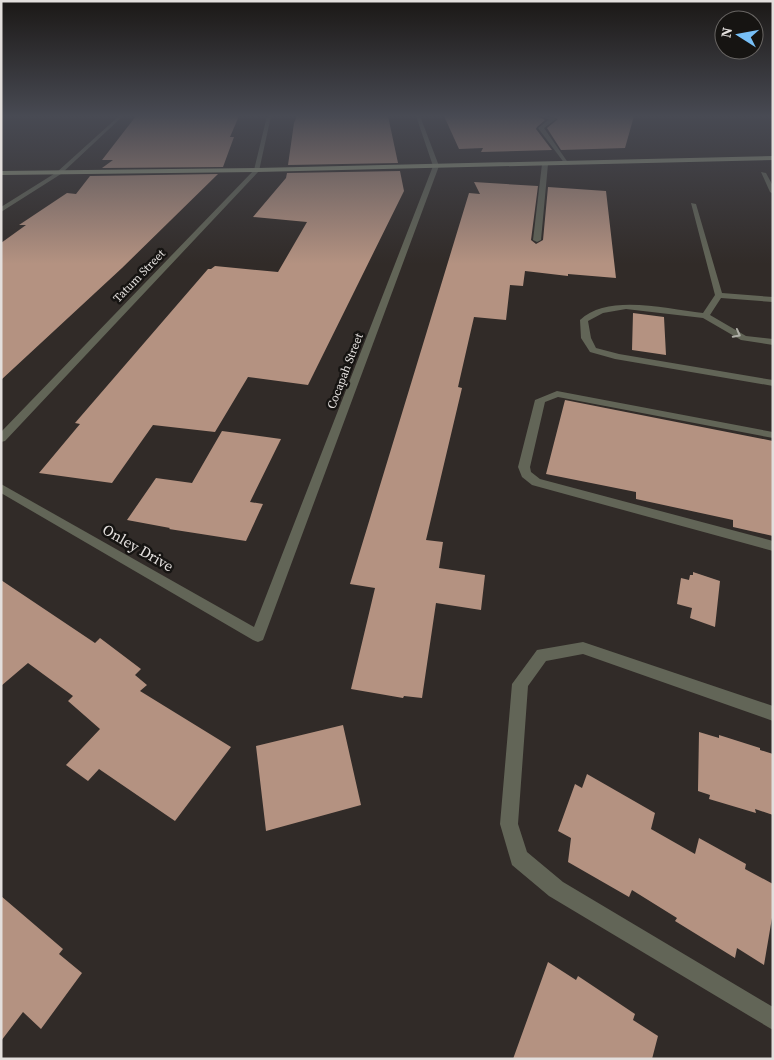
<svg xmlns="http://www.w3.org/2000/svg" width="774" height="1060" viewBox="0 0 774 1060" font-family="'Source Serif 4',serif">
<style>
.building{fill:#b49281}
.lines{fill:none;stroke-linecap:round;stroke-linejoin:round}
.lane{fill:#626557;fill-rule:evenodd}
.street{fill:#626557;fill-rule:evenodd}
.primary{fill:#969d80;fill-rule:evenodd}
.oneway{stroke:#afaea7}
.labels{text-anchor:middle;stroke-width:5;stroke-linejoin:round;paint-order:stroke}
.far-street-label{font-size:12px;fill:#e3dfdd;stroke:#161412}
.street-label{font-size:15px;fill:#e3dfdd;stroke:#161412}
</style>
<rect width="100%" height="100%" fill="#312b28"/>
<!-- building -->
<path class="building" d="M136,116H239L230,137H234L223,167L102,168L113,160H102Z
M297,116H388L398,163L288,165L294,123Z
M444,116H537L545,120L537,127L536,129L552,150L481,152L483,148L459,149Z
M550,116H634L625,148L561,150L547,128L558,119Z
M400,171L404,191L308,385L248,377L215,432L153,425L112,483L39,473L80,424L75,423L208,269H211L215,266L278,272L307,222L253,217L286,178L287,173Z
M218,174L122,268L1,380V243L26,225H19L67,193L76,194L90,176Z
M474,182L538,186L531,240L536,244L543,240L548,187L606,191L616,278L568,274V276L525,271L523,286L510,285L506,320L474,317L458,387L462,388L426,540L443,542L439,568L485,575L481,610L436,603L422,698L404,696L403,698L351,689L375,588L350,584L469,193L480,194Z
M633,313L664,317L666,355L632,350Z
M565,400L773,441V536L733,527V520L636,499V492L546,474Z
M222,431L281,439L250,502L263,504L246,541L169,529L170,528L127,520L156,478L192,483Z
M693,572L720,581L715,627L690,618L692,608L677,604L681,578L689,580L690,575H693Z
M1,580L95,643L100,638L141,669L135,675L147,685L140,691L231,747L175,821L99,769L88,781L66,765L100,729L68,701L73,696L28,663L1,686Z
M343,725L361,805L266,831L256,746Z
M699,732L719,738V735L760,748V750L773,754V815L755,809L756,813L709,799L710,795L698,791Z
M587,774L655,813L651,829L695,854L699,838L746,864L745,869L773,884V912L764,965L737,948L735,958L675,921L677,918L632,890L629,897L568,862L571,838L558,831L575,784L582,788Z
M1,896L63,949L59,954L82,973L41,1029L23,1012L1,1041Z
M548,962L576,980L578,976L635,1014L633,1020L658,1036L652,1059H513Z"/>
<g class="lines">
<!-- lane -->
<path class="lane" d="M539,116H545L556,119L553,121Z
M545,162L548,164L541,240L537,242L533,240L542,164Z
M691,203L696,204L722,293L773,297V302L721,298L710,315L746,336L773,339V345L741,340L703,318L626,309L603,313L588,321L591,338L596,348L619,354L773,380V386L615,359L590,352L581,338L580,320C608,293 667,309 703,313L715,295Z
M557,391L773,432V438L558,397L545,402L530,467L531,472L540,479L773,541V551L532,485L522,477L518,467L535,400Z
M583,642L773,706V721L583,654L546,661L528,686L518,824L527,852L563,882L773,1007V1030L549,896L512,865L500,824L512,684L537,650Z"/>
<!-- street -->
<path class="street" d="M119,116H123L61,174L1,212V207L57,172Z
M267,116H271L259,171L5,441L1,442V432L254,170Z
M416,116H420L439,166L263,640L258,642L253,640L1,493V484L254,627L433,166Z
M551,118L556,119L544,128L569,164H565L538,128Z
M761,172L766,173L773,186V194L770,192Z"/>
<!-- primary -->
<path class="primary" d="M773,156V160L257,172L1,175V171L257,168Z"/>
</g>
<!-- one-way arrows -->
<defs><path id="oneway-chevron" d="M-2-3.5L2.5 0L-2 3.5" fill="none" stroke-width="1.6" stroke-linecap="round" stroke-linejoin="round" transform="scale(1.25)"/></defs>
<use class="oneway" href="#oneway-chevron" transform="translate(737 334) rotate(28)"/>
<!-- sky -->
<linearGradient id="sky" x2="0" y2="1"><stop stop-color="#1b1816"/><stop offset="0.44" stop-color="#484a53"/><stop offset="1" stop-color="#484a53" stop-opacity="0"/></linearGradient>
<rect width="774" height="264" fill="url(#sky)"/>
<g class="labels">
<!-- far-street labels -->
<g class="far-street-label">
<text transform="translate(139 276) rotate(-46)" y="4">Tatum Street</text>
<text transform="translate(345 371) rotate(-69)" y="4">Cocapah Street</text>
</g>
<!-- street labels -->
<g class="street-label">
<text transform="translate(138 548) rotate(30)" y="5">Onley Drive</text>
</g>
</g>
<!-- border -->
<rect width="774" height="1060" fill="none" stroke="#e3dfdd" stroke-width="5"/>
<!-- north arrow -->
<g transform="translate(739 35) rotate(281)"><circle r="24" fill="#161412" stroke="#686563"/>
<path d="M0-4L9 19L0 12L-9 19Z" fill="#77bff7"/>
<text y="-8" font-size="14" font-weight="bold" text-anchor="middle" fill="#e3dfdd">N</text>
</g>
</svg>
